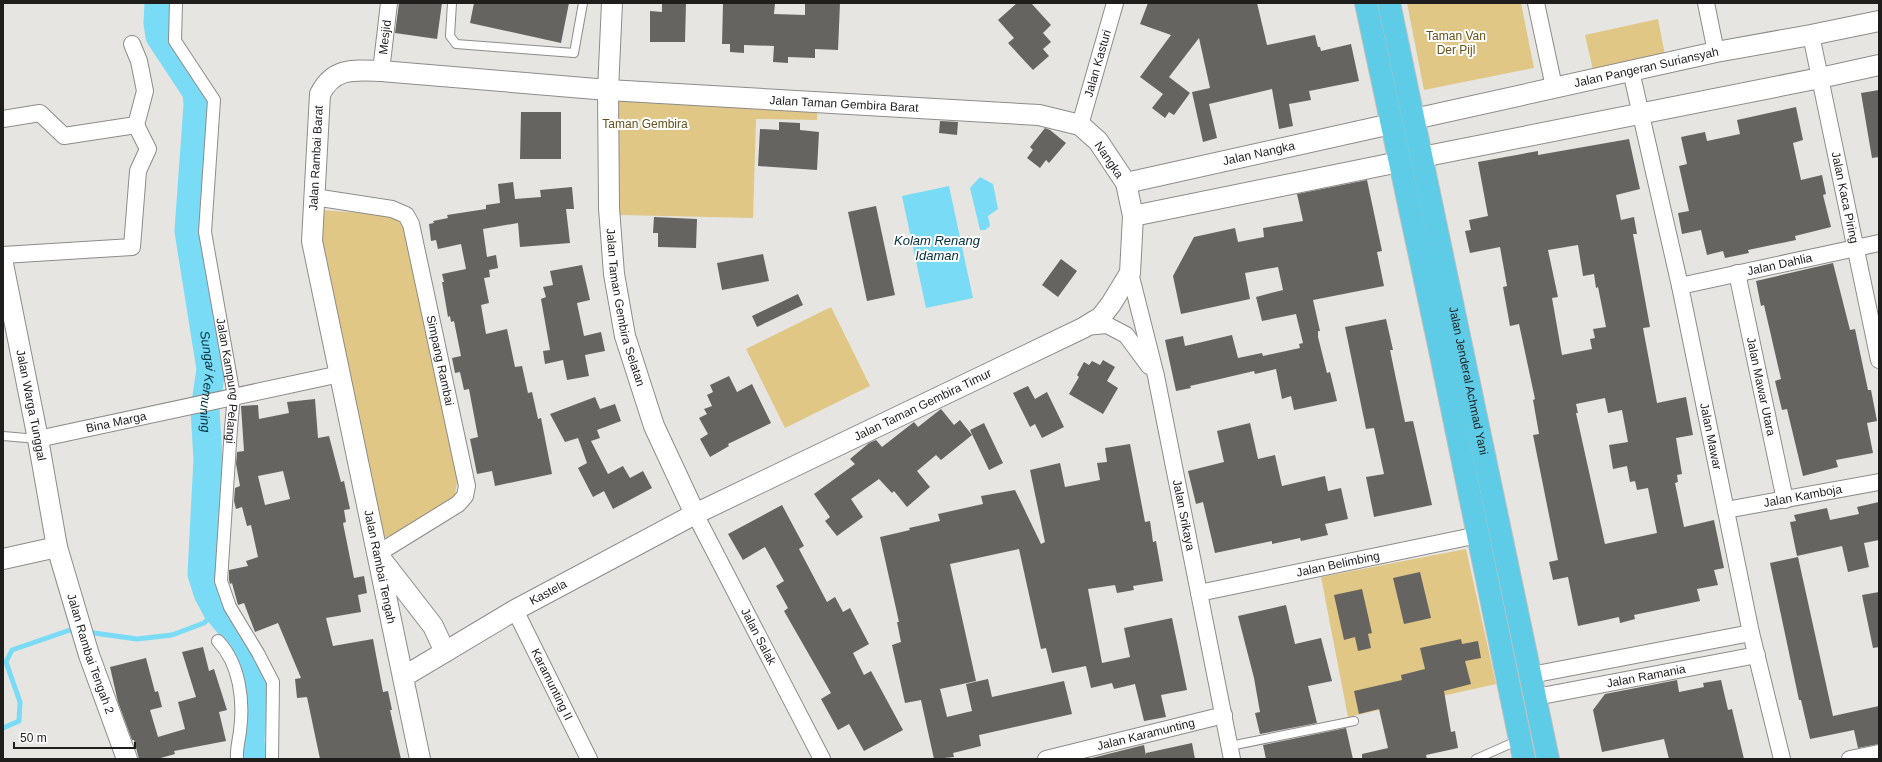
<svg xmlns="http://www.w3.org/2000/svg" width="1882" height="762" viewBox="0 0 1882 762" font-family="Helvetica,sans-serif">
<style>
.green{fill:#e1c786}
.water{fill:#7adbf6}
.lines{fill:none;stroke-linecap:round;stroke-linejoin:round}
.stream{stroke:#7adbf6;stroke-width:5}
.river{stroke:#7adbf6;stroke-width:29}
.building{fill:#656461;fill-rule:evenodd}
.service-casing{stroke:#8d8c89;stroke-width:10}
.pedestrian-casing{stroke:#8d8c89;stroke-width:14}
.minor-casing{stroke:#8d8c89;stroke-width:18}
.tertiary-casing{stroke:#8d8c89;stroke-width:22}
.trunk-casing{stroke:#c0c0c0;stroke-width:24}
.service{stroke:#fff;stroke-width:8}
.pedestrian{stroke:#fff;stroke-width:12}
.minor{stroke:#fff;stroke-width:16}
.tertiary{stroke:#fff;stroke-width:20}
.trunk{stroke:#5ecce7;stroke-width:22}
.labels{text-anchor:middle;stroke-width:4;stroke-linejoin:round;paint-order:stroke}
.park-label{font-size:12px;fill:#66521a;stroke:#fff}
.street-label{font-size:12px;fill:#1f1e1d;stroke:#fff}
.water-label{font-size:13px;font-style:italic;fill:#01313c;stroke:#fff}
</style>
<rect width="100%" height="100%" fill="#e6e5e1"/>
<!-- green -->
<path class="green" d="M1407,3H1521L1534,68L1424,90Z
M1658,19L1665,55L1593,70L1585,35Z
M618,97L818,104L817,120L756,119L753,218L620,215Z
M321,210L390,215L402,220L458,475L454,501L389,537L380,539L318,237Z
M831,307L870,386L785,428L746,349Z
M1466,549L1496,684L1348,717L1321,577Z"/>
<!-- water -->
<path class="water" d="M980,177L993,184L998,209L988,216L990,226L985,230H980L970,188Z
M949,186L973,298L926,308L902,196Z"/>
<g class="lines">
<!-- stream -->
<path class="stream" d="M87,632L137,639L172,635L204,623L217,610
M3,728L19,721L20,702L6,662L12,650L70,630L77,631"/>
<!-- river -->
<path class="river" id="s1" d="M159,3L158,23L160,36L197,92L198,105L189,231L211,369L205,410L208,459L202,574L208,593L217,610L239,636L252,666L254,686L250,740L252,759"/>
</g>
<!-- building -->
<path class="building" d="M399,3H442L437,39L395,33Z
M474,3H569L561,43L470,23Z
M662,3H686L685,42H650V11L662,12Z
M723,3H775L774,14L805,15V3H840L838,50L815,49V58L788,57V63L773,62L774,46L744,45V53L730,52V44H722Z
M1017,3H1031L1051,25L1043,33L1051,42L1043,49L1049,56L1033,70L1008,43L1014,38L998,20Z
M1148,3H1257L1267,45L1315,35L1318,47H1320L1321,51L1351,44L1359,81L1309,91L1311,100L1289,104L1293,126L1279,129L1272,89L1209,104L1217,138L1203,142L1192,92L1210,88L1199,38L1169,77L1190,93L1174,115L1169,112L1165,118L1152,108L1163,94L1140,77L1171,35L1140,24Z
M1879,90V157L1872,158L1861,93Z
M1796,107L1803,140L1793,143L1801,180L1822,175L1826,194L1823,195L1831,227L1795,236L1796,240L1748,250L1749,253L1725,258L1723,251L1707,255L1701,230L1682,234L1678,213L1689,211L1679,166L1687,164L1681,137L1705,132L1707,141L1740,134L1737,120Z
M521,112H561V159H520Z
M940,121L958,122L957,135L939,133Z
M779,122L800,123V130L819,132L817,170L758,166L760,129L779,130Z
M1045,128L1050,130L1066,143L1049,163L1046,160L1040,168L1027,158L1033,150L1030,147Z
M1629,139L1640,189L1616,195L1621,220L1634,217L1637,234H1633L1650,327L1643,328L1657,403L1686,397L1693,435L1676,438L1682,474L1677,475L1678,482L1675,483L1684,527L1714,520L1724,568L1714,570L1718,585L1697,589L1700,601L1634,615L1635,619L1620,623L1619,617L1578,626L1568,577L1553,580L1549,562L1558,560L1533,435L1539,434L1533,400L1535,399L1519,324L1510,326L1503,287L1507,286L1500,247L1470,253L1465,231L1471,230L1469,220L1488,216L1478,162L1538,151V155ZM1578,245L1583,276L1594,274L1596,288L1598,287L1606,327L1593,329L1595,338L1590,339L1592,349L1562,355L1552,298L1558,297L1548,250ZM1605,398L1608,413L1622,410L1628,442L1609,445L1613,469L1627,466L1630,482L1635,481L1637,490L1648,488L1657,533L1605,544L1576,413H1578L1576,404Z
M1367,180L1382,251L1377,252L1384,286L1313,300L1320,331H1318V337L1327,373L1330,372L1337,401L1294,410L1291,396L1282,399L1276,369L1255,374L1254,371L1190,386L1191,388L1176,391L1165,340L1183,336L1185,346L1232,335L1238,358L1262,353L1263,356L1300,348L1299,344L1303,343L1296,314L1262,321L1256,297L1283,290L1278,267L1245,273L1250,299L1181,314L1173,276L1194,237L1235,228L1238,242L1264,237L1263,228L1303,221L1297,194Z
M513,182L515,199L541,197L540,190L572,187L574,209H566L570,243L520,247L518,223L483,229L487,257L496,255L498,268L489,270L490,277L484,278L489,303L481,305L486,334L507,329L515,367L522,366L528,393L532,392L538,419L541,418L552,474L495,486L492,471L477,474L470,439L478,437L469,389L464,390L460,372L455,373L452,358L461,356L454,321L451,322L450,316L448,317L442,282H444L442,274L466,269L461,244L438,249L436,240L431,241L429,224L434,223L433,221L448,218L447,215L486,209V205L500,203L498,184Z
M876,206L895,295L867,301L848,212Z
M654,217L697,219L696,248L658,247V233H653Z
M763,254L769,281L722,290L717,263Z
M1061,259L1077,271L1058,297L1042,285Z
M1833,263L1850,330L1855,329L1868,390H1871L1877,421L1867,423L1873,453L1836,460L1838,467L1803,476L1787,409L1782,410L1775,381L1781,379L1764,305L1761,306L1756,281Z
M582,265L590,300L577,303L584,336L601,332L605,351L585,355L589,376L567,380L563,360L545,364L543,351L550,350L541,299L546,297L543,287L553,285L550,271Z
M798,294L803,305L757,327L752,316Z
M1386,319L1393,350H1390L1405,422L1413,421L1432,505L1374,517L1366,477L1384,474L1374,428L1366,429L1345,327Z
M1103,360L1115,367L1107,381L1118,388L1103,414L1069,394L1079,377L1077,375L1084,362L1089,365L1092,361L1100,365Z
M729,376L737,392L752,384L771,423L728,444L729,446L710,457L700,439L708,434L699,418L707,414L704,409L712,406L707,395L713,392L710,385Z
M1028,386L1035,399L1047,392L1064,427L1042,438L1035,424L1030,427L1013,393Z
M595,397L600,409L615,404L621,421L597,430L600,438L591,441L608,474L623,466L630,478L643,471L652,488L613,509L604,491L593,497L578,468L587,463L578,438L565,442L550,414Z
M315,399L318,438L329,436L341,482L344,481L350,509L344,510L346,522L343,523L354,578L364,576L367,593L358,595L361,612L326,618L333,646L373,639L383,692L388,691L392,710H390L401,759H320L307,697L297,698L295,679L301,678L278,623L255,632L244,603L238,605L232,583L230,584L229,580V570L248,566L246,561L258,557L251,525L247,526L242,507L236,509L234,501L235,488L240,486L236,464L237,452L244,451L241,406L258,405L259,419L289,413L287,402ZM283,471L290,499L265,505L258,476Z
M941,409L954,425L960,420L972,435L941,460L936,455L917,471L930,487L907,507L894,491L892,493L879,479L851,499L863,517L837,536L825,521L830,517L814,494L855,464L850,459L869,443L876,440L882,447L914,422L918,427Z
M984,423L1003,463L989,470L970,430Z
M1250,423L1258,459L1275,455L1282,486L1325,476L1328,491L1341,488L1348,519L1325,524L1328,535L1301,541L1300,538L1272,544V541L1215,553L1203,502L1196,504L1188,471L1224,462L1217,431Z
M1130,444L1145,522L1150,521L1153,542L1156,541L1163,581L1133,586L1134,590L1117,593L1115,585L1088,589L1102,663L1130,657L1124,628L1172,618L1187,690L1161,695L1166,717L1144,721L1135,684L1114,689L1112,683L1091,688L1086,666L1052,673L1046,648L1041,649L1019,549L950,564L976,681L940,689L947,717L972,711L966,684L988,679L992,697L1064,681L1072,714L979,735L981,746L953,753L954,757L934,759L921,700L905,703L892,645L901,642L897,622H899L880,537L910,530L909,528L940,521L938,514L983,504L981,496L1015,490L1041,544L1045,542L1030,470L1060,463L1065,487L1100,480L1097,463L1107,462L1105,448Z
M1879,502V540L1864,543L1869,567L1848,572L1842,546L1797,556L1790,522L1796,521L1794,515L1827,508L1830,520L1859,514L1857,507Z
M782,505L804,546L799,549L827,602L835,597L843,612L850,608L869,644L853,653L864,675L871,671L903,730L864,751L849,724L838,730L821,699L831,693L784,611L788,608L776,586L784,581L765,547L743,560L728,534Z
M1798,557L1833,716L1879,706V744L1858,748L1854,730L1810,739L1801,700H1799L1770,563Z
M1420,572L1431,618L1404,624L1393,578Z
M1362,589L1372,633L1368,634L1371,648L1358,651L1355,637L1344,640L1334,595Z
M1879,592V647L1873,648L1862,595Z
M1286,605L1295,644L1321,638L1332,681L1308,686L1317,723L1260,734L1255,713L1260,712L1254,678L1238,616Z
M1461,639L1462,644L1478,641L1481,658L1465,661L1471,684L1444,691L1451,732L1455,731L1458,748L1426,755L1427,759H1362V754L1388,748L1379,709L1359,714L1354,691L1402,680L1401,675L1425,669L1420,648Z
M203,647L209,671L214,669L227,710L219,712L226,741L174,751L175,754L157,759H139L134,740H132L118,702L110,667L146,658L155,692L158,691L162,707L150,710L158,737L185,729L178,702L196,697L182,652Z
M1677,680L1679,692L1704,687L1703,683L1721,680L1728,710L1732,709L1744,759H1669L1664,739L1602,752L1593,710L1605,694Z
M1346,728L1353,759H1266L1263,745Z
M1192,743L1195,759H1092V758L1144,745L1146,756V753Z"/>
<g class="lines">
<defs>
<path id="service" d="M452,3L450,36L456,44L574,53L583,3
M3,436L38,439
M1230,746L1354,721
M1476,759L1519,740"/>
<g id="pedestrian">
<path id="s2" d="M176,3L175,41L214,100L205,232L234,396L231,428L221,581L230,607L258,653L273,682L272,759"/>
<path d="M218,641C240,664 244,701 240,731C239,740 236,750 237,759"/>
</g>
<g id="minor">
<path d="M1536,3L1554,87"/>
<path d="M1706,3L1716,52"/>
<path id="s3" d="M1811,35L1879,360"/>
<path d="M132,44L139,61L145,91L136,125"/>
<path id="s4" d="M381,71L389,3"/>
<path id="s5" d="M1631,71L1680,286L1751,633L1782,759"/>
<path d="M3,119L40,113L64,136L136,125L148,149L138,171L132,247L3,255"/>
<path id="s6" d="M1080,125L1115,3"/>
<path id="s7" d="M314,197L392,209L406,215L411,224L467,486L465,496L458,504L377,554"/>
<path id="s8" d="M1130,273L1156,376L1232,759"/>
<path id="s9" d="M1737,273L1785,500"/>
<path id="s10" d="M1680,286L1879,243"/>
<path d="M1085,327L1107,325L1126,335L1149,366"/>
<path id="s11" d="M38,439L340,374"/>
<path id="s12" d="M1726,510L1879,482"/>
<path id="s13" d="M695,514L822,759"/>
<path id="s14" d="M1199,593L1478,535"/>
<path id="s15" d="M515,610L589,759"/>
<path d="M1531,675L1751,633"/>
<path id="s16" d="M1536,697L1757,655"/>
<path id="s17" d="M1046,759L1224,715"/>
<path d="M1850,759L1879,753"/>
</g>
<g id="tertiary">
<path id="s18" d="M612,3L608,90L609,208L614,274L625,336L654,426L695,514"/>
<path id="s19" d="M1414,119L1716,52L1811,35L1879,21"/>
<path d="M1422,157L1820,78L1879,65"/>
<path id="s20" d="M1126,183L1391,124"/>
<path d="M1133,216L1399,162"/>
<path id="s21" d="M3,264L38,439L57,547L89,655L127,759"/>
<path d="M3,559L57,547"/>
<path d="M381,559L433,626L445,652"/>
<path id="s22" d="M403,677L515,610L695,514L1083,328L1101,317L1111,304L1130,273L1133,216L1126,183L1098,141L1080,125L1039,115L608,90L381,71C354,70 334,67 320,94L312,241L420,759"/>
</g>
<g id="trunk">
<path d="M1366,3L1440,350L1524,759"/>
<path id="s23" d="M1389,3L1548,759"/>
</g>
</defs>
<!-- service casing -->
<use href="#service" class="service-casing"/>
<!-- pedestrian casing -->
<use href="#pedestrian" class="pedestrian-casing"/>
<!-- minor casing -->
<use href="#minor" class="minor-casing"/>
<!-- tertiary casing -->
<use href="#tertiary" class="tertiary-casing"/>
<!-- trunk casing -->
<use href="#trunk" class="trunk-casing"/>
<!-- service -->
<use href="#service" class="service"/>
<!-- pedestrian -->
<use href="#pedestrian" class="pedestrian"/>
<!-- minor -->
<use href="#minor" class="minor"/>
<!-- tertiary -->
<use href="#tertiary" class="tertiary"/>
<!-- trunk -->
<use href="#trunk" class="trunk"/>
</g>
<g class="labels">
<!-- park labels -->
<g class="park-label">
<text x="1456" y="40">Taman Van<tspan x="1456" dy="14">Der Pijl</tspan></text>
<text x="645" y="128">Taman Gembira</text>
</g>
<!-- street labels -->
<g class="street-label">
<text dy="4" stroke="none"><textPath href="#s4" startOffset="34">Mesjid</textPath></text>
<text dy="4" stroke="none"><textPath href="#s6" startOffset="64">Jalan Kasturi</textPath></text>
<text dy="4" stroke="none"><textPath href="#s19" startOffset="238">Jalan Pangeran Suriansyah</textPath></text>
<text transform="translate(844 104) rotate(3)" y="4">Jalan Taman Gembira Barat</text>
<text dy="4" stroke="none"><textPath href="#s20" startOffset="136">Jalan Nangka</textPath></text>
<text transform="translate(316 158) rotate(-87)" y="4">Jalan Rambai Barat</text>
<text transform="translate(1109 160) rotate(56)" y="4">Nangka</text>
<text dy="4" stroke="none"><textPath href="#s3" startOffset="166">Jalan Kaca Piring</textPath></text>
<text dy="4" stroke="none"><textPath href="#s10" startOffset="102">Jalan Dahlia</textPath></text>
<text dy="4" stroke="none"><textPath href="#s18" startOffset="306">Jalan Taman Gembira Selatan</textPath></text>
<text dy="4" stroke="none"><textPath href="#s7" startOffset="244">Simpang Rambai</textPath></text>
<text dy="4" stroke="none"><textPath href="#s2" startOffset="392">Jalan Kampung Pelangi</textPath></text>
<text dy="4" stroke="none"><textPath href="#s23" startOffset="386">Jalan Jenderal Achmad Yani</textPath></text>
<text dy="4" stroke="none"><textPath href="#s9" startOffset="116">Jalan Mawar Utara</textPath></text>
<text dy="4" stroke="none"><textPath href="#s21" startOffset="144">Jalan Warga Tunggal</textPath></text>
<text dy="4" stroke="none"><textPath href="#s22" startOffset="587">Jalan Taman Gembira Timur</textPath></text>
<text dy="4" stroke="none"><textPath href="#s11" startOffset="80">Bina Marga</textPath></text>
<text dy="4" stroke="none"><textPath href="#s5" startOffset="374">Jalan Mawar</textPath></text>
<text dy="4" stroke="none"><textPath href="#s12" startOffset="78">Jalan Kamboja</textPath></text>
<text dy="4" stroke="none"><textPath href="#s8" startOffset="248">Jalan Srikaya</textPath></text>
<text dy="4" stroke="none"><textPath href="#s14" startOffset="142">Jalan Belimbing</textPath></text>
<text dy="4" stroke="none"><textPath href="#s22" startOffset="2256">Jalan Rambai Tengah</textPath></text>
<text dy="4" stroke="none"><textPath href="#s22" startOffset="168">Kastela</textPath></text>
<text dy="4" stroke="none"><textPath href="#s13" startOffset="138">Jalan Salak</textPath></text>
<text dy="4" stroke="none"><textPath href="#s21" startOffset="400">Jalan Rambai Tengah 2</textPath></text>
<text dy="4" stroke="none"><textPath href="#s16" startOffset="112">Jalan Ramania</textPath></text>
<text dy="4" stroke="none"><textPath href="#s15" startOffset="83">Karamunting II</textPath></text>
<text dy="4" stroke="none"><textPath href="#s17" startOffset="103">Jalan Karamunting</textPath></text>
</g>
<!-- water labels -->
<g class="water-label">
<text x="937" y="245">Kolam Renang<tspan x="937" dy="15">Idaman</tspan></text>
<text dy="5" stroke="none"><textPath href="#s1" startOffset="392">Sungai Kemuning</textPath></text>
</g>
</g>
<!-- border -->
<rect width="1882" height="762" fill="none" stroke="#1f1e1d" stroke-width="8"/>
<!-- scale -->
<path d="M14 742v6h121v-6" fill="none" stroke="#1f1e1d" stroke-width="2"/>
<text x="20" y="742" font-size="12" fill="#1f1e1d" stroke="#ffffff" stroke-width="3" paint-order="stroke">50 m</text>
</svg>
